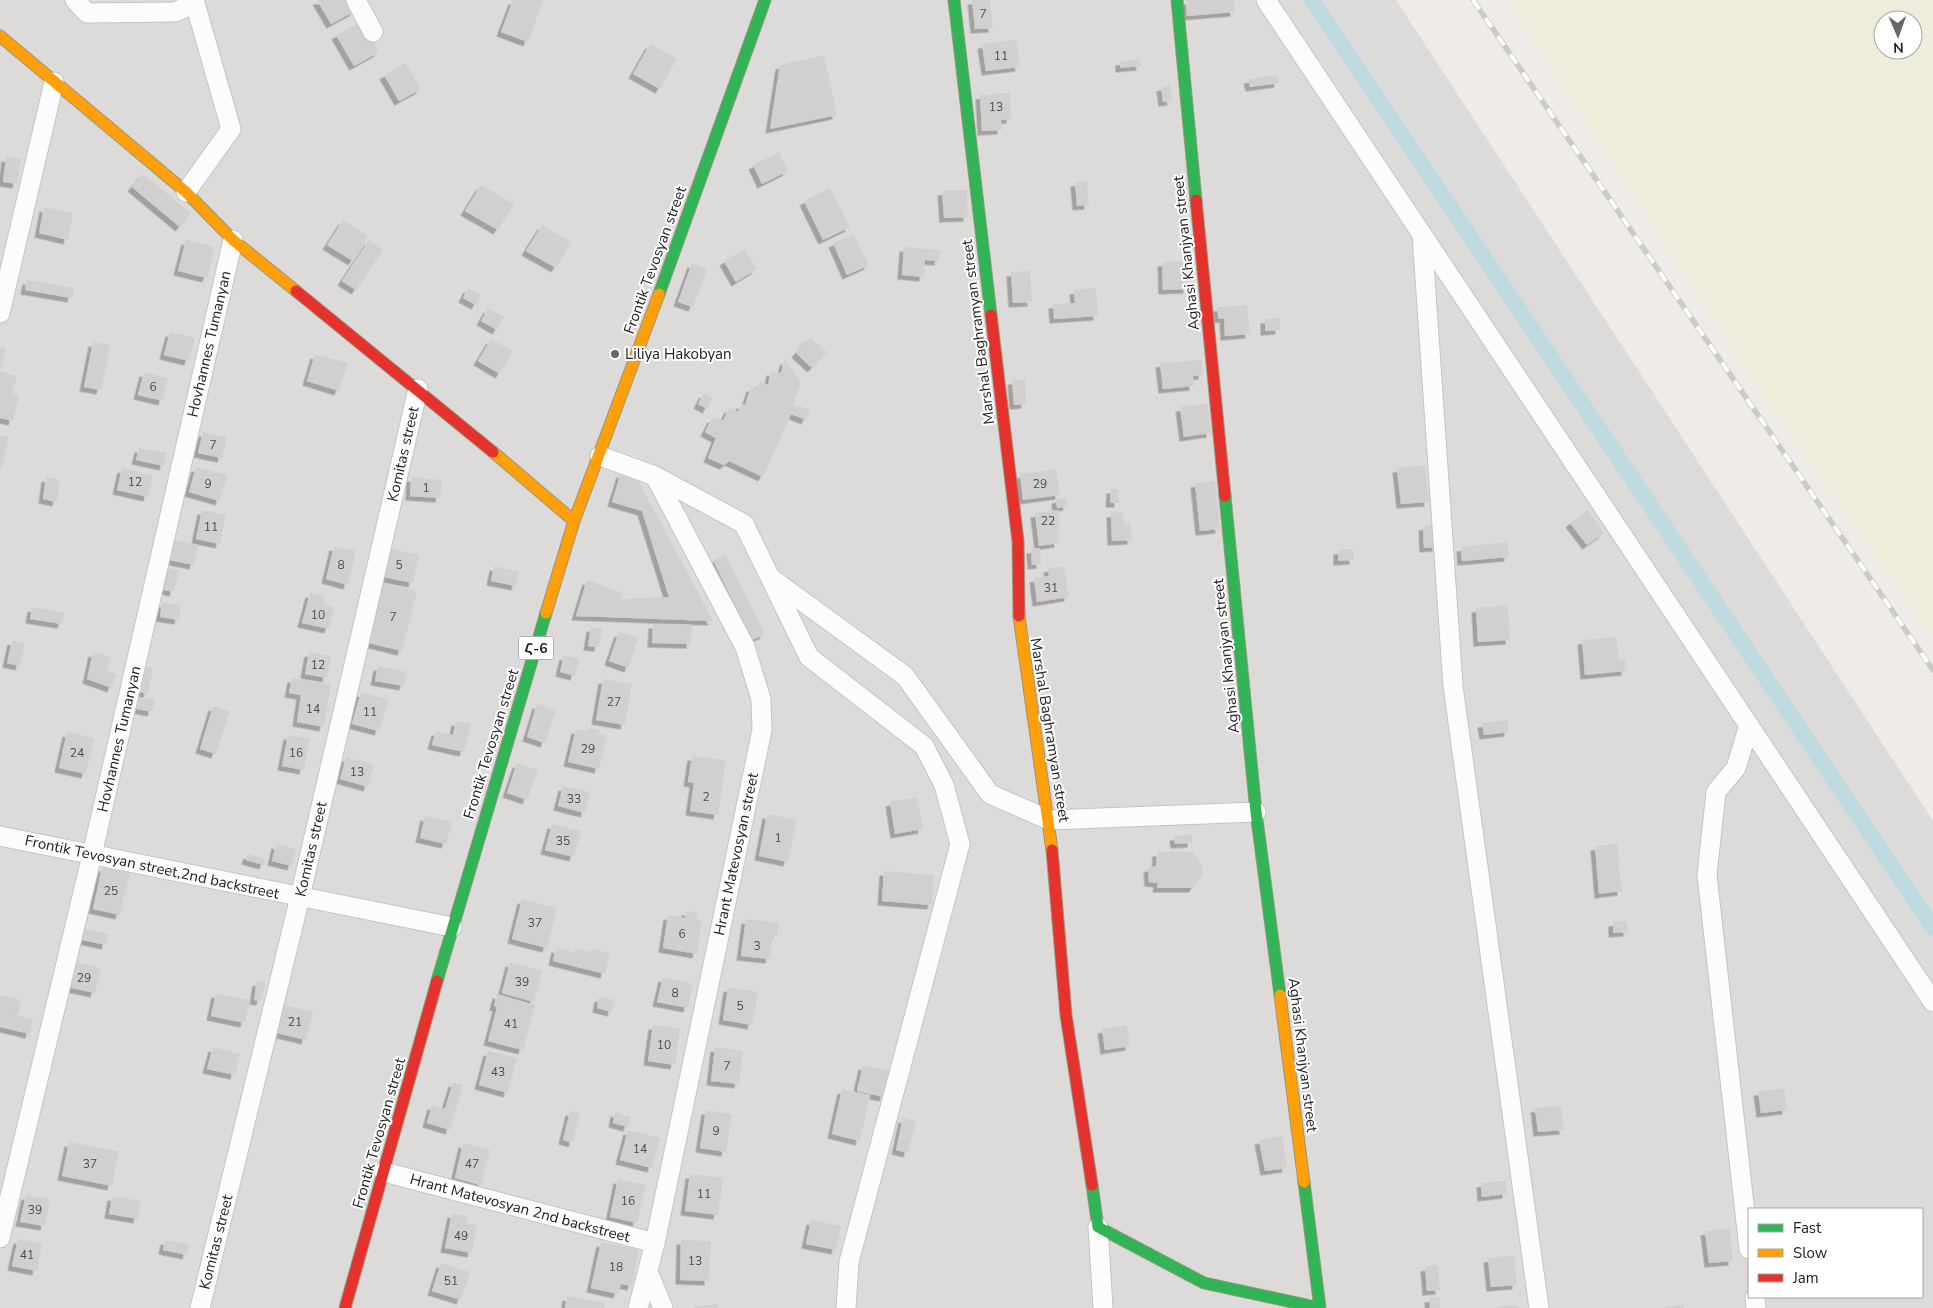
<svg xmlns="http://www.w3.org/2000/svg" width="1933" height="1308" viewBox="0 0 1933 1308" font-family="'Nunito Sans','Noto Sans Armenian',sans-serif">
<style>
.residential{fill:#dddbda;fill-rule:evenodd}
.farmland{fill:#eeeddc;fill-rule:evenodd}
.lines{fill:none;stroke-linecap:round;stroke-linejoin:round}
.canal{stroke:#bddbe0;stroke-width:16}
.building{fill:#d2d0ce;filter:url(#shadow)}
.street-casing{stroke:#c5c4c3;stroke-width:21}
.fast-casing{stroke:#979780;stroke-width:13}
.slow-casing{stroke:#979780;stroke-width:13}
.jam-casing{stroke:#979780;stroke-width:13}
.street{stroke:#fcfcfc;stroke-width:19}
.fast{stroke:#30b455;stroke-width:11}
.slow{stroke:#ff9f0a;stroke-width:11}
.jam{stroke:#e5322d;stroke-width:11}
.rail-casing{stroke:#cbcbca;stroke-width:5.5}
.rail{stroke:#fff;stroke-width:4;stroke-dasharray:11;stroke-linecap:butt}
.poi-dot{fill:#686766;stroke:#fff;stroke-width:2}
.labels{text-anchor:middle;stroke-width:4;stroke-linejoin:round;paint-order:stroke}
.number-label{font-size:12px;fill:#4c4c4c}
.shield{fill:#fff;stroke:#636363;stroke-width:1}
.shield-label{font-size:14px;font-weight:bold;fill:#202020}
.street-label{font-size:15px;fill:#202020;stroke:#fff}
.poi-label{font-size:15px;fill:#202020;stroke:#fff;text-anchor:start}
</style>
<defs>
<filter id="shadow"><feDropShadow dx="-4.5" dy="4.5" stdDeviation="0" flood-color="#0004"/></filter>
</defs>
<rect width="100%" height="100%" fill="#eeebe8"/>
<!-- residential -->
<path class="residential" d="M0,0H1396L1933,821V1308H0ZM1749,1209H1922V1297H1749Z"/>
<!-- farmland -->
<path class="farmland" d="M1506,0H1933V640L1764,399ZM1883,20H1913V50H1883Z"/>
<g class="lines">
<!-- canal -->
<path class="canal" d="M1312,0L1933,928"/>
</g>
<!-- building -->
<path class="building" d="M317,0H348L355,11L331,24Z
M513,0H543L528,42L501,32Z
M972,0H990L993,28L975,29Z
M1186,0H1234L1235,12L1187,16Z
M362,21L379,52L354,66L336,35Z
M1016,40L1020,67L986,71L982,44Z
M650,44L677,59L660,89L633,74Z
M824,55L837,115L770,129L780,65Z
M1140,59L1141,66L1120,68V61Z
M405,63L421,89L399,101L384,75Z
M1277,75L1279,83L1250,87L1248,79Z
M1170,85L1172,101L1163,102L1161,87Z
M1010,93L1011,119L1001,120L1002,130L982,131L980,95Z
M779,152L788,171L762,184L753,165Z
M6,157L21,159L17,184L3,182Z
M143,174L191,213L180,227L132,187Z
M1087,181L1089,205L1077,206L1075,182Z
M481,185L514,204L498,230L465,211Z
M830,188L850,227L823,240L804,201Z
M967,190L968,217L944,218L942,191Z
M44,207L73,213L68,240L39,233Z
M343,220L368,236L353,261L327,245Z
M542,225L571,242L556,268L526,251Z
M854,234L869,265L847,275L833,243Z
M186,240L215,247L207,278L178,271Z
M369,240L383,250L356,290L342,281Z
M904,247L940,250L939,261L925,260L924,277L902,275Z
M745,249L757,269L736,282L724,261Z
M1186,261L1188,289L1163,290L1162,262Z
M692,263L707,269L693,307L678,302Z
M1030,271L1032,302L1013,303L1011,272Z
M27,280L74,288L72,298L25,290Z
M468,288L481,295L476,305L463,298Z
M1096,288L1098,316L1054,319L1053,304L1075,303L1074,290Z
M1247,305L1250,334L1225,336L1224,318L1219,319L1217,307Z
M488,308L504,317L497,330L481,321Z
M1280,318V330L1265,331V319Z
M170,332L195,338L189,361L164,355Z
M810,337L827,352L812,368L796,353Z
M491,339L513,351L500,374L478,361Z
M93,342L110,345L101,390L84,387Z
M0,347L6,348L1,369H0Z
M315,354L348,363L339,391L307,381Z
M785,359L801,381L794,404L810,410L806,420L791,414L763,477L729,461L724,465L708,458L716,438L705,432L712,418L723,421L729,408L738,412L741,404L745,405L751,387L757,388L760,382L768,385L771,371L781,373Z
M1202,360L1203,375L1193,376L1194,386L1163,389L1160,363Z
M0,371L17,376L12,394L19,395L13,421L0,418Z
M144,372L168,378L163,401L138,395Z
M1012,380H1025L1026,404L1014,405Z
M704,393L713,398L707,409L698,404Z
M1208,403L1211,433L1184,437L1180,407Z
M203,432L227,437L222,458L198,453Z
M0,435L9,437L2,468H0Z
M139,448L167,453L164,466L136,460Z
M1425,465L1429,502L1401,504L1397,468Z
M196,467L227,475L220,501L189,492Z
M122,468L153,475L148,497L117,490Z
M1056,469L1060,495L1023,500L1020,474Z
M621,473L638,480L713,621L576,616L587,580L623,593L621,599L669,597L642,511L612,502Z
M46,477L60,480L57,502L43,499Z
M411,477L442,480L440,498L410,496Z
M1215,481L1220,529L1200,531L1195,483Z
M1111,489H1118L1119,503H1110Z
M1066,498L1068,506L1057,508L1056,499Z
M202,510L226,515L220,544L196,539Z
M1058,510L1060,529H1057L1059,543L1039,546L1035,513Z
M1587,510L1604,533L1587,545L1570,523Z
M1123,512L1124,524H1131L1132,540L1112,541L1111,513Z
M1435,525L1437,547L1424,548L1423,526Z
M174,540L198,545L194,565L169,560Z
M1507,542L1509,557L1462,561L1461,547Z
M334,546L356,551L348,585L326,579Z
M384,547L419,555L413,583L378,576Z
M1040,548L1041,564L1032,565L1031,549Z
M1353,549L1354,560L1338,561V550Z
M725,554L765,634L752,640L713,560Z
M494,566L519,572L516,586L491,581Z
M1064,566L1069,597L1037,602L1034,578L1049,576L1048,568Z
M168,568L179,570L174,592L164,590Z
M383,583L417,591L402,651L369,643Z
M310,593L325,596L323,604L334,607L329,629L302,623Z
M162,603L181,605L179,620L160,617Z
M1508,605L1510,640L1478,642L1476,608Z
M32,607L65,613L62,624L30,619Z
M653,624L692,625L691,644L652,643Z
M591,627L602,629L599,647L588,646Z
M619,632L638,638L629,668L609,661Z
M1616,637L1619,660H1625L1626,671L1585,675L1582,640Z
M12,640L25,643L20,666L7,663Z
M93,652L111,657L107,672L116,674L112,688L87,679Z
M309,652L331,656L327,678L305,674Z
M564,655L579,659L575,676L560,672Z
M140,665L153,668L148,694L134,691Z
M378,666L407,672L404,686L375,681Z
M292,678L331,684L324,727L297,722L301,695L289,693Z
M603,679L632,684L625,725L596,720Z
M361,692L389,700L379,731L352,724Z
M135,696L155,700L152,712L133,708Z
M537,704L556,710L545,743L527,737Z
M213,706L230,711L216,754L200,749Z
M1507,720L1509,732L1484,735L1482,723Z
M456,721L471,724L464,752L432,745L436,731L453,735Z
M589,728L600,730L599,734L607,736L599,769L568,762L576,729L588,731Z
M67,732L94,738L86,774L59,768Z
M288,735L310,739L304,770L282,766Z
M692,756L726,760L718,815L690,811L694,783L688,782Z
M346,757L374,765L368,787L340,779Z
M517,763L538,770L527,800L507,793Z
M563,786L590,792L585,813L558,806Z
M917,797L923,829L895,834L890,802Z
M767,814L797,820L788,862L759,856Z
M425,816L452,822L446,844L420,838Z
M552,824L581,831L574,857L545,850Z
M1192,835V843L1175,844L1174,836Z
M276,844L296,849L292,866L272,861Z
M1617,844L1622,891L1599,894L1595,846Z
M1157,852H1193L1202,864V876L1193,888H1157L1158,883L1149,882L1148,868L1156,866Z
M248,854L266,859L264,865L246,860Z
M102,867L130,873L120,915L93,909Z
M884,871L934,875L932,905L882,901Z
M522,899L557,908L547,948L512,939Z
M686,911L697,912L696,920H702L697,954L663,948L668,915L685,918Z
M746,919L779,923L777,936H773L770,959L741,956Z
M1627,921L1628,932L1613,933V922Z
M80,928L109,934L106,945L78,939Z
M556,948L574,953L575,949L591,952L592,949L610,953L605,974L553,961Z
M72,962L101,968L95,993L67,987Z
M510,962L542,971L534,1002L502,993Z
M663,977L693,984L688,1008L657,1002Z
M257,981L265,983L261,1001L254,1000Z
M728,987L758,992L752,1025L723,1020Z
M216,993L250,1000L245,1023L211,1016Z
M497,994L535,1005L523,1050L488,1041L497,1007L494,1006Z
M0,995L21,1000L18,1015L3,1013L33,1019L30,1034L0,1027Z
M599,997L615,1000L612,1012L597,1008Z
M284,1005L313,1012L306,1040L277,1033Z
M653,1025L680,1028L675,1065L648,1061Z
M1127,1025L1130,1046L1105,1050L1102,1029Z
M213,1047L240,1054L235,1075L207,1069Z
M715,1047L743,1051L739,1084L711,1081Z
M488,1051L517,1058L508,1093L479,1085Z
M863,1065L891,1071L884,1097L857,1091Z
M453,1082L463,1085L450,1130L427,1123L432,1105L445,1109Z
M842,1089L870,1095L860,1141L832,1134Z
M1784,1089L1787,1110L1761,1113L1758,1091Z
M1561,1106L1564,1130L1538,1132L1535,1108Z
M706,1110L732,1114L726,1152L700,1148Z
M570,1111L580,1113L573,1143L563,1140Z
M615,1112L631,1117L628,1127L613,1123Z
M903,1118L916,1121L908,1153L896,1150Z
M628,1130L660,1138L652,1168L620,1160Z
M1282,1136L1287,1168L1265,1171L1259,1140Z
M69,1142L119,1151L112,1186L62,1176Z
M463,1143L490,1150L481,1185L455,1178Z
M690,1174L723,1178L718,1215L685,1211Z
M618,1179L646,1185L637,1223L610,1217Z
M1506,1181L1507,1194L1482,1197L1481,1183Z
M26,1195L50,1199L45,1226L20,1222Z
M112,1196L141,1201L138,1219L109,1214Z
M452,1213L468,1216L466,1223L477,1225L472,1253L445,1248Z
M811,1220L841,1226L836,1250L806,1244Z
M1730,1228L1733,1261L1709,1263L1705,1231Z
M18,1239L42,1243L37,1271L12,1266Z
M165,1240L189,1245L187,1255L163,1250Z
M681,1240L711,1241L709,1281L680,1280Z
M601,1242L639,1250L632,1286L621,1284L618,1294L591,1288Z
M1514,1255L1517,1285L1491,1287L1488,1258Z
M441,1263L470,1272L461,1300L432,1291Z
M1438,1265L1440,1290L1427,1291L1425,1267Z
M567,1296L605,1303L604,1308H565Z
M1440,1297V1308H1430L1429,1298Z
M718,1304V1308H694V1306Z
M1517,1305L1518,1308H1497V1307Z
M1684,1305V1308H1666L1665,1307Z"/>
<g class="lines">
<defs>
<path id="street" d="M75,0L87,13L175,12L195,3L231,129L186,192
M356,0L373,32
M1266,0L1933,1002
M1422,234L1453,686L1539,1308
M0,313L54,82
M600,456L655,476L745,647L761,699L762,730L655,1243L638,1308
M655,476L744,524L809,657L924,746L944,785L960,844L849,1262L846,1308
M772,579L905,676L990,794L1049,820L1256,812
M1749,725L1736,768L1716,792L1707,875L1749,1249
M0,836L452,927
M384,1172L655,1243
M1098,1227L1103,1308
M0,1238L92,855L233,240
M648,1272L663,1308
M1755,1297L1756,1308
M200,1308L300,897L418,389"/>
<path id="fast" d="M954,0L991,315
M1177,0L1196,200
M659,294L765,0
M1225,496L1256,812L1280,995
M437,981L546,613
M1092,1185L1098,1227L1204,1283L1320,1308L1304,1182"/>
<path id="slow" d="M0,36L186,192L233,240L296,291
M493,452L574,521
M546,613L574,521L659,294
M1019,616L1052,850
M1280,995L1304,1182"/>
<path id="jam" d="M1196,200L1225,496
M296,291L493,452
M991,315L1018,541L1019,616
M1052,850L1066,1015L1092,1185
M345,1308L437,981"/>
</defs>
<!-- street casing -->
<use href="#street" class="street-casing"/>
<!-- fast casing -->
<use href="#fast" class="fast-casing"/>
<!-- slow casing -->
<use href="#slow" class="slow-casing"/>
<!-- jam casing -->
<use href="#jam" class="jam-casing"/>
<!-- street -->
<use href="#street" class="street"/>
<!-- fast -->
<use href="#fast" class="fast"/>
<!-- slow -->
<use href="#slow" class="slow"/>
<!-- jam -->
<use href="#jam" class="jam"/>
<defs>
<path id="rail" d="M1473,0L1933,670"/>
</defs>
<!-- rail casing -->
<use href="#rail" class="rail-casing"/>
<!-- rail -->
<use href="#rail" class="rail"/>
</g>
<!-- markers -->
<circle class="poi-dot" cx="615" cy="354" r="5"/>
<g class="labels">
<!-- number labels -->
<g class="number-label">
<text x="983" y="18">7</text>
<text x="1001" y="60">11</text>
<text x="996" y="111">13</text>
<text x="153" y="391">6</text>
<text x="213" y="449">7</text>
<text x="135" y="486">12</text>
<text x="208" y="488">9</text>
<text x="1040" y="488">29</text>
<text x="426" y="492">1</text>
<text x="1048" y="525">22</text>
<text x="211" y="531">11</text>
<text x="341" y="569">8</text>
<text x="399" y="569">5</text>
<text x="1051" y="592">31</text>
<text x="318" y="619">10</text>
<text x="393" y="621">7</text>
<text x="318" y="669">12</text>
<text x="614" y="706">27</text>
<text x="313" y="713">14</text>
<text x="370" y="716">11</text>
<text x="588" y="753">29</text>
<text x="77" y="757">24</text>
<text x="296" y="757">16</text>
<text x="357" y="776">13</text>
<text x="706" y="801">2</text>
<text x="574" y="803">33</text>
<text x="778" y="842">1</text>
<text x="563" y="845">35</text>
<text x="111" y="895">25</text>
<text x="535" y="927">37</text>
<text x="682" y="938">6</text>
<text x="757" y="950">3</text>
<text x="84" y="982">29</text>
<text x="522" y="986">39</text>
<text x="675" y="997">8</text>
<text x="740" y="1010">5</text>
<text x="295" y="1026">21</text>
<text x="511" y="1028">41</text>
<text x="664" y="1049">10</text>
<text x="727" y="1070">7</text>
<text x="498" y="1076">43</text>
<text x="716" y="1135">9</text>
<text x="640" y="1153">14</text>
<text x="90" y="1168">37</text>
<text x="472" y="1168">47</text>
<text x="704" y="1198">11</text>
<text x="628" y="1205">16</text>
<text x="35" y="1214">39</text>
<text x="461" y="1240">49</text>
<text x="27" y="1259">41</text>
<text x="695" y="1265">13</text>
<text x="616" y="1271">18</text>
<text x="451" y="1285">51</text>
</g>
<!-- shield labels -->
<rect class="shield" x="518.5" y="636.5" width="35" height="23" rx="4"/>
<g class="shield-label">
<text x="536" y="653">Հ-6</text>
</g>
<!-- street labels -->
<g class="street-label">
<text transform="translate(1186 253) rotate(-96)" y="5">Aghasi Khanjyan street</text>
<text transform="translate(655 260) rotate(-70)" y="5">Frontik Tevosyan street</text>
<text transform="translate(978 332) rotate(-97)" y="5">Marshal Baghramyan street</text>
<text transform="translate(209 344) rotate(-77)" y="5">Hovhannes Tumanyan</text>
<text transform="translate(403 454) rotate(-77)" y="5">Komitas street</text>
<text transform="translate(1226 656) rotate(-96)" y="5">Aghasi Khanjyan street</text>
<text transform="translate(1050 730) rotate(81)" y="5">Marshal Baghramyan street</text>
<text transform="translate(119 739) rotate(-77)" y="5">Hovhannes Tumanyan</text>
<text transform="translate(491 744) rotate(-73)" y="5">Frontik Tevosyan street</text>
<text transform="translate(311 849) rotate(-77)" y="5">Komitas street</text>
<text transform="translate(736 854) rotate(-78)" y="5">Hrant Matevosyan street</text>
<text transform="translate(152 867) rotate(12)" y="5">Frontik Tevosyan street,2nd backstreet</text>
<text transform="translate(1303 1055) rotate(83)" y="5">Aghasi Khanjyan street</text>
<text transform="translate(379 1133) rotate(-74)" y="5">Frontik Tevosyan street</text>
<text transform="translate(520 1208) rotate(15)" y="5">Hrant Matevosyan 2nd backstreet</text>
<text transform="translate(216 1242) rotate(-76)" y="5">Komitas street</text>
</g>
<!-- poi labels -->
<g class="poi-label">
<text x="625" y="359">Liliya Hakobyan</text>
</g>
</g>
<!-- legend -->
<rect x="1748" y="1208" width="175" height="90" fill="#ffffff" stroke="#a6a6a6"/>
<rect x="1758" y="1224" width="25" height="8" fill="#30b455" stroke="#a6a6a6"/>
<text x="1793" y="1233" font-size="15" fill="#202020">Fast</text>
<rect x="1758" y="1249" width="25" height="8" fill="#ff9f0a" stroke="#a6a6a6"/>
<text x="1793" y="1258" font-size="15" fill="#202020">Slow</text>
<rect x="1758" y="1274" width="25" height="8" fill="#e5322d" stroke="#a6a6a6"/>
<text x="1793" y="1283" font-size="15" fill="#202020">Jam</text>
<!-- north arrow -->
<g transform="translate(1898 35) rotate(178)"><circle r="24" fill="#ffffff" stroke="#a6a6a6"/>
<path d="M0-4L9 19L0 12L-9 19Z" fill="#686766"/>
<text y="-8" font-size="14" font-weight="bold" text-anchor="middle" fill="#202020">N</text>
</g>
</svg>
